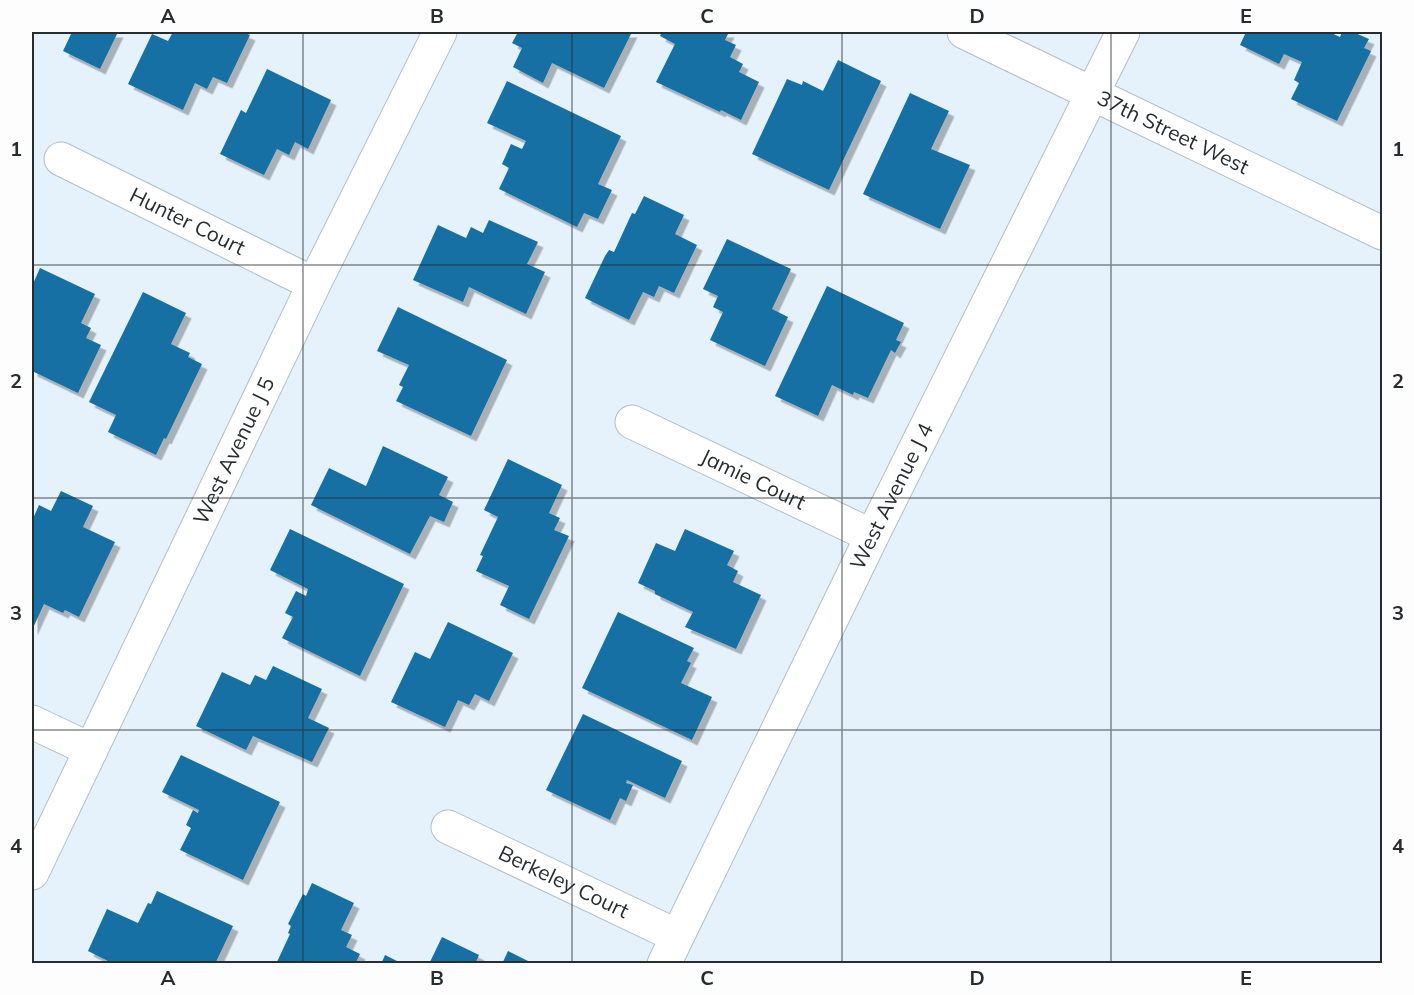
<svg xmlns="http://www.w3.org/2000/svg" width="1414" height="995" viewBox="0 0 1414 995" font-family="Mulish,sans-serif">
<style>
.building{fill:#146fa4;filter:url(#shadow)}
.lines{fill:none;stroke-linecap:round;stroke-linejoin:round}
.street-casing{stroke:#b2bec7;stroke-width:35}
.street{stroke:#fff;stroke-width:33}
.grid{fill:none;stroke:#272c2f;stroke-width:1.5;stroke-opacity:0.55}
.labels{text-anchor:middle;stroke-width:6;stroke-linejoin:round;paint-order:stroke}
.street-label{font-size:21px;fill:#272c2f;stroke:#fdfdfd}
.neatline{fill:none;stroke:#272c2f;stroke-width:2}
.grid-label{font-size:20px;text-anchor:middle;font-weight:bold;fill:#272c2f}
</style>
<defs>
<filter id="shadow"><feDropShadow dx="5.5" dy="5.5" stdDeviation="0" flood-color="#0004"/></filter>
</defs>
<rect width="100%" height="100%" fill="#e6f2fb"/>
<!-- building -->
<path class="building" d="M72,32H118L100,69L63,51Z
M173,32H243L250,35L227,83L213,77L207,89L195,83L183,110L128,84L152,34L168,41Z
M518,32H632L604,88L552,63L543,83L513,67L522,48L512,43Z
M662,32H729L725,40L736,45L730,57L743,64L739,72L759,82L741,120L721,110L720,112L656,82L675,44L660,36Z
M1246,32H1329L1340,37L1342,32H1353L1369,39L1364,48L1371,51L1337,121L1291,99L1299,83L1294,80L1302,62L1284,54L1279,64L1240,45Z
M838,60L881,81L829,190L752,154L787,79L802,85L803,81L823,91Z
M267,69L331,100L308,149L295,142L289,155L277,149L264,175L220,154L241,110L246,113Z
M507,81L621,136L598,184L612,190L598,219L584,213L577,227L499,189L509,168L502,164L511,144L522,149L526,141L487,123Z
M910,93L949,111L931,149L970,165L940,229L863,194Z
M644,196L684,215L675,234L697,245L674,293L659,286L654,297L643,292L629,320L585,298L605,256L609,250L614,252L632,213L635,214Z
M489,220L538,242L527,264L545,272L526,314L469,287L463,302L413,280L438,225L466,238L471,227L483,233Z
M727,239L791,269L772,309L788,317L765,366L710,340L723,312L713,307L718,296L703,289Z
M40,268L95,294L81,323L91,328L86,338L101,345L78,393L32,371V286Z
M827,286L904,323L896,340L901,342L895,353L891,350L868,398L854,392L853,395L832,385L818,416L775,396Z
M143,292L186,313L171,344L190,353L188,357L202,364L166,439L164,438L156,455L108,432L116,415L89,402Z
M398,307L507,360L471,436L396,401L403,387L399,385L409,365L377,351Z
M383,446L448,477L439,495L453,502L444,522L430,516L410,554L311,505L329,468L366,486Z
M508,459L562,485L549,513L560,518L554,530L569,536L529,619L500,605L509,586L476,571L483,556L480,555L498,517L484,510Z
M61,491L93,506L83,527L115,542L79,617L65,610L63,613L44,604L32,630V521L39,505L51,511Z
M290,529L404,584L360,676L282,638L293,617L285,613L296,591L306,596L308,589L270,570Z
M685,529L734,551L727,565L738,571L733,582L761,595L736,649L685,627L693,612L655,594V591L638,583L656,543L675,551Z
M618,612L694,648L687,661L691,663L681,683L712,697L692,740L582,688Z
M448,622L513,653L489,701L475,694L469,705L458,700L445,727L391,702L415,652L430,659Z
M273,666L322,689L308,718L329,728L312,762L253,736L246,750L196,726L222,672L250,685L255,675L266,680Z
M583,714L682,761L665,798L627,780L626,783L633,785L626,801L620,798L610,820L546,790Z
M181,755L280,802L243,880L180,850L191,828L186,825L193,810L198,813L199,810L162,792Z
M312,883L354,903L341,930L352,935L346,947L360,954L355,964H276L290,934L288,933L291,926L288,924L303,894L306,896Z
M157,891L233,926L215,964H114L88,951L107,909L138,923L148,903L151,904Z
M442,937L479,955L475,964H429Z
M508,951L534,964H502Z
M385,955L403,964H381Z"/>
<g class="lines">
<defs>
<g id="street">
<path id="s1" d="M964,32L1382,233"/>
<path id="s2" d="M61,159L314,284"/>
<path id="s3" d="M632,422L872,536"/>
<path d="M32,722L91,750"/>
<path id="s4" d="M448,827L677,936"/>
<path id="s5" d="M32,873L314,284L440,32"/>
<path id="s6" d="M664,964L872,536L1123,32"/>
</g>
</defs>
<!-- street casing -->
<use href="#street" class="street-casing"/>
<!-- street -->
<use href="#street" class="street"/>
</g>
<!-- grid -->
<path class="grid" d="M303,32V964M572,32V964M842,32V964M1111,32V964M32,265H1382M32,498H1382M32,730H1382"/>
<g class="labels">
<!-- street labels -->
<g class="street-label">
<text dy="7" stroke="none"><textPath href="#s1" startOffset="232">37th Street West</textPath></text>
<text dy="7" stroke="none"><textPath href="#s2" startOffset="141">Hunter Court</textPath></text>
<text dy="7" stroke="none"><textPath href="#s5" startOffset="468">West Avenue J 5</textPath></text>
<text dy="7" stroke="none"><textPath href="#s3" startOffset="134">Jamie Court</textPath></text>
<text dy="7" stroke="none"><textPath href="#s6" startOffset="520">West Avenue J 4</textPath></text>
<text dy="7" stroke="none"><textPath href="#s4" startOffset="128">Berkeley Court</textPath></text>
</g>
</g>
<!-- border -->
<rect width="1414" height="995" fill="none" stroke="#fdfdfd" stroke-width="66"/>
<rect x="33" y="33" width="1348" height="929" class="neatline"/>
<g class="grid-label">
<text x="168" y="23">A</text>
<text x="437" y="23">B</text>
<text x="707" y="23">C</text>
<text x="977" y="23">D</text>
<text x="1246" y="23">E</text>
<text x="16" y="156">1</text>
<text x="1398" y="156">1</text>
<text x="16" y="388">2</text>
<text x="1398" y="388">2</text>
<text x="16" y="620">3</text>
<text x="1398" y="620">3</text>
<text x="16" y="853">4</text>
<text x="1398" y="853">4</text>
<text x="168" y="985">A</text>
<text x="437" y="985">B</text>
<text x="707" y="985">C</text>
<text x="977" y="985">D</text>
<text x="1246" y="985">E</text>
</g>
</svg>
